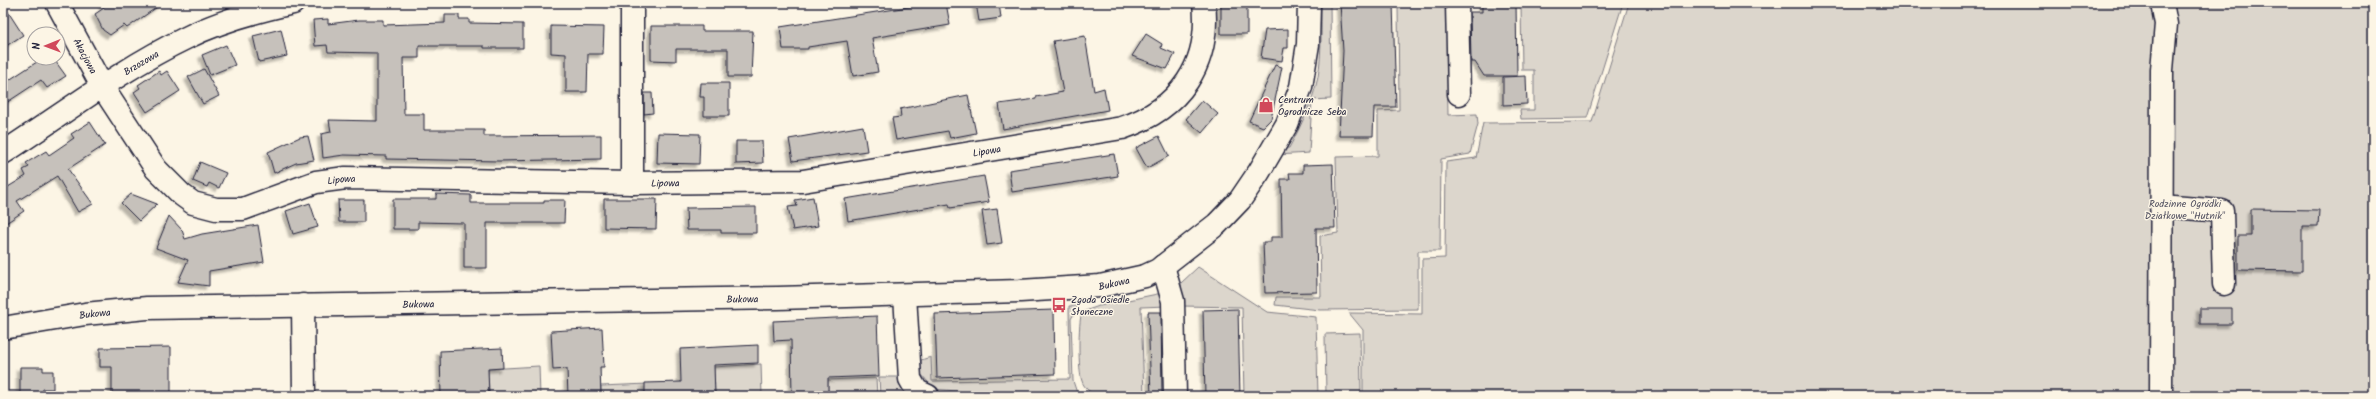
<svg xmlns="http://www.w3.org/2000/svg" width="2376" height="399" viewBox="0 0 2376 399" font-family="Kalam,sans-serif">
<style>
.green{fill:#dcd6cc;stroke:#7f7c84}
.building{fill:#c6c1bb;stroke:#22223b;filter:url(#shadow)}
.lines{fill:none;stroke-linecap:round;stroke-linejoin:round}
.minor-casing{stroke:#22223b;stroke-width:25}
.minor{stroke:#fcf5e5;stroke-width:22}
.labels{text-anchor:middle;stroke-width:3;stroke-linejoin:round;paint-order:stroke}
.street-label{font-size:10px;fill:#22223b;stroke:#fcf5e5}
.poi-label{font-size:10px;fill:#22223b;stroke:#fcf5e5;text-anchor:start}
.park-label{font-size:10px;fill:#504f5f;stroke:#fcf5e5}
</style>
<defs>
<filter id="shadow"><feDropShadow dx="-3.5" dy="3.5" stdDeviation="1" flood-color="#0004"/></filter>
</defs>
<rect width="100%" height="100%" fill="#fcf5e5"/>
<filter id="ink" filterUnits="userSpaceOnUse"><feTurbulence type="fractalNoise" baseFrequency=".025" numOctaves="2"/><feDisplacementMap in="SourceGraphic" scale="8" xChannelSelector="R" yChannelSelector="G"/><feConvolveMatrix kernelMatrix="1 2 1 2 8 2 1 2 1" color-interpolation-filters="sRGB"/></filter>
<g filter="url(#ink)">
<!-- green -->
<path class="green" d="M1321,3H1330L1331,99L1312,100L1309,153L1277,155L1281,148H1289C1301,126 1313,101 1318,77C1322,52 1321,28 1321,3Z
M1398,3H1446L1448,115L1477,114L1478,124L1470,154L1441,159L1440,251H1418V309L1320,310L1275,305L1276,297H1321L1320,236L1338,233L1336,157L1378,156V111L1399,110Z
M1521,3H1623L1587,118L1521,119L1520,110H1534V70H1522Z
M1629,3H2373V396H1363V330L1349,313L1422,314V259L1445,258L1446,162L1476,158L1483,123L1592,122Z
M1198,267L1267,312L1316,317L1318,396H1244L1242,307L1181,306V283Z
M1162,293L1167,306L1141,307L1144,396H1097C1091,393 1084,388 1082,381C1078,372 1078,321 1082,312L1099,306Z
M1069,306H1078L1071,319L1073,381L1078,396H1011L934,389L921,374V360L931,357L932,381L1070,379Z
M1360,333L1361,396H1326L1325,334Z
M761,364L762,396H715L714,367Z
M539,366L540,396H489L488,369Z
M879,377H903L913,396H880Z
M876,378L877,396H828V380Z
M648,384L649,396H601V386Z"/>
<!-- building -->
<path class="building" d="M102,3H163L127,28L124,25L110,35L103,30L95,14L104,8Z
M934,3H946L950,25L872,38L878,72L853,76L847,41L808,47V49H783L780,27Z
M976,3H999L1001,18L979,21Z
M1340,3H1393L1396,107H1374L1373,136H1339L1343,51Z
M1482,3H1516L1517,76H1484L1475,62H1471L1470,12H1482Z
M3,4L23,35L3,48Z
M1221,4H1247V34H1221Z
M445,15H459V19H469V23L523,24V48H484V46H419V58H403L404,114H424V130H484V136L601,135V159L499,161L386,159V156L344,155L323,158L321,134L331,132L329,120L377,121V53L328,52L327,45L315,46L313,20L328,19V24L359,20H383V25L445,23Z
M551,26L604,27L603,54H588L587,92H566V54L551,53Z
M651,26H702V31H753L751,77H728V49H676V61L651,60Z
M281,29L287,56L259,62L253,36Z
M1288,29V48H1284L1282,61L1261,58L1265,30Z
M1146,34L1162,44L1161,48L1175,54L1167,69L1132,56Z
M1085,36L1094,91L1104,88L1108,110L1003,129L999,104L1036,99V97L1063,92L1053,41Z
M226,45L235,65L210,75L202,55Z
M43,58H53L66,76L47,88L41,80L3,105V84Z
M1275,65L1282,67L1271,119L1263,127L1249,121Z
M204,69L219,96L203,104L188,77Z
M159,71L161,75L167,71L180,91L147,112L134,92L140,88L138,85Z
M1526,76L1527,104L1503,105V77Z
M701,83H729V116H704V97H700Z
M644,93H652L653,113L644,114Z
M968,95L976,133L950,138L948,131L896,140L892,118L901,117L900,109Z
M1202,100L1218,114L1202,133L1186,119Z
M90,122L105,145L68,169L93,204L78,212L57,176L17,201L24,211L3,225V179L8,187L26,176L23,170L29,167L26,163L46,151L49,155L74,138L71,134Z
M863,126L867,151L793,161L789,139Z
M658,133L700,134L699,164L657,163Z
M308,136L314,160L296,163L274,173L268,152L300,137Z
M1159,136L1169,156L1147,168L1136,148Z
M736,141H762L763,163L736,164Z
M1114,154L1118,176L1012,192L1009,170Z
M200,162L226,173L219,188L209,183L207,187L193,181Z
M1333,164L1335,228H1316L1317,292L1265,293L1263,242H1271V237H1282L1281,179H1290L1289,173H1303V165Z
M984,176L989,202L950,208L949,204L848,221L845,199Z
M131,194L157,204L139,221L121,203Z
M436,194L471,195V203H544V200H565L564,223H487V268H464V223L418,222V229H393V199H436Z
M813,197L818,226L793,230L788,207L797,206L795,200Z
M604,199H657L656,229L604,228Z
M338,200H364V222H339Z
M310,203L318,227L293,234L286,211Z
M756,207V233H721V230H687L686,208Z
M997,209L1002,243L987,245L982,211Z
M2251,209L2319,210L2318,226H2302V271L2238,270V236H2251Z
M169,216L182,230L185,239L202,234L258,225L264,262L209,271V286L178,282L188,260L156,248Z
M2200,308H2232V324H2200Z
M1238,309L1240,396H1205L1203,310Z
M1054,310L1055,374L937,378L935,314Z
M1148,312H1161L1162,396H1151Z
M877,316L879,376L828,378V396H792L791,340L774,341L773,321Z
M602,328L604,367H600L601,396H568L567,369L553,370L551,331Z
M758,345V363L714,365L715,396H645V383L681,382L680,349Z
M171,347V396H112V367H100V348Z
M502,348L503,368L488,369L489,396H441L440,351Z
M20,367H43V371H53V389H43V394L20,395Z"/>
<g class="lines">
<defs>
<g id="minor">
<path id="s1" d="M57,3L103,88L156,169L182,195L193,203L216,209H243L316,182L346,178L632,183L803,181L1122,128C1180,109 1211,64 1204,3"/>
<path d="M632,3V183"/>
<path d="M1457,3L1459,94"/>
<path id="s2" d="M3,153C62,115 123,68 186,38C220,21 256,11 293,3"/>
<path d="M2161,206L2222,211L2224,284"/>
<path d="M1163,266L1173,301L1175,396"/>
<path d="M905,295L910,379L917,391L928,396"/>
<path d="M303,305L304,396"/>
<path id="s3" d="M3,328L85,314L147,308L778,298L1020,291L1100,286L1145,276L1158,270L1217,224L1240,200L1259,172L1287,124L1301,87L1308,44L1309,3"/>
<path d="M2161,396L2162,70L2166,24L2162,3"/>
</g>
</defs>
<!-- minor casing -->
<use href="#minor" class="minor-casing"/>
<!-- minor -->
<use href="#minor" class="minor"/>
</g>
</g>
<!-- icons -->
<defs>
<symbol id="shop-bare" viewBox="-9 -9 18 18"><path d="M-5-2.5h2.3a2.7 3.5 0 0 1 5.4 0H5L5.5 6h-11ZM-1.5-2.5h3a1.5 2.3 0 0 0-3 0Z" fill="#d1495b" stroke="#fcf5e5" stroke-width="2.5" paint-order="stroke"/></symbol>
<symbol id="bus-bare" viewBox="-9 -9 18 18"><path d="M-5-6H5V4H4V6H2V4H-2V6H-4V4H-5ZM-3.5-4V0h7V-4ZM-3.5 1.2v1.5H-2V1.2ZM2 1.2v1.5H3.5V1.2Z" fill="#d1495b" stroke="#fcf5e5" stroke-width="2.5" paint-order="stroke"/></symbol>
</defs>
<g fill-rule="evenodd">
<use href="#shop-bare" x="1255" y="94" width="22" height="22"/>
<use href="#bus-bare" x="1048" y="294" width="22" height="22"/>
</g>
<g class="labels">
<!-- street labels -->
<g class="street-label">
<text dy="4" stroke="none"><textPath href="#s1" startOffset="60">Akacjowa</textPath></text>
<text dy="4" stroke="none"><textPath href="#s2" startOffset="165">Brzozowa</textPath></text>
<text dy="4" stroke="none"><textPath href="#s1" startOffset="1046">Lipowa</textPath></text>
<text dy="4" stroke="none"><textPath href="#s1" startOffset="398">Lipowa</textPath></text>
<text dy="4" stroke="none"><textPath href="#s1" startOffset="722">Lipowa</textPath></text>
<text dy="4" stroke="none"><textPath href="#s3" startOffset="1113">Bukowa</textPath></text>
<text dy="4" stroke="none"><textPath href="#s3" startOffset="741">Bukowa</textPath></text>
<text dy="4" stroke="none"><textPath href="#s3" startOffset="417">Bukowa</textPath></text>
<text dy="4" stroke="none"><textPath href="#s3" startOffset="93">Bukowa</textPath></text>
</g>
<!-- poi labels -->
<g class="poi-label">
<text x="1278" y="103">Centrum<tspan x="1278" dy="12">Ogrodnicze Seba</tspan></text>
<text x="1071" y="303">Zgoda Osiedle<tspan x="1071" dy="12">Słoneczne</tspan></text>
</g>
<!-- park labels -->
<g class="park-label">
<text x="2185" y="207">Rodzinne Ogródki<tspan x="2185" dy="12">Działkowe "Hutnik"</tspan></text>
</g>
</g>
<!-- margin -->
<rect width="2376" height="399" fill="none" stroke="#fcf5e5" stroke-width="16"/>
<rect x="8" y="8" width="2360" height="383" fill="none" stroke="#22223b" stroke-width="1.5" filter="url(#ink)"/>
<!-- north arrow -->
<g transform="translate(46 46) rotate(269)"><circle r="19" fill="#fcf5e5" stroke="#a5a1a1"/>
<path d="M0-3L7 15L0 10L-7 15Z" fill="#d1495b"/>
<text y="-6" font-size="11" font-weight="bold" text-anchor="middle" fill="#22223b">N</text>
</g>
</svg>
